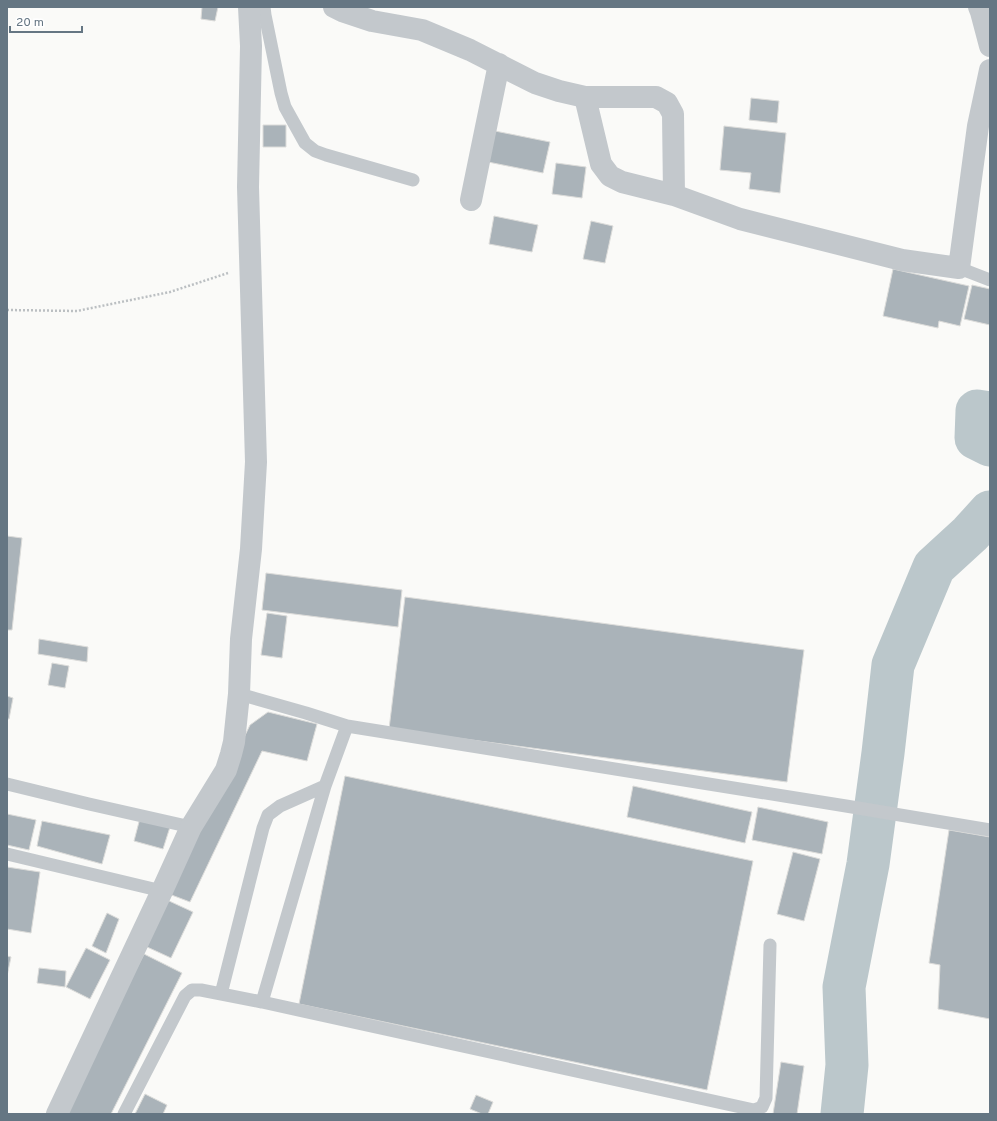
<svg xmlns="http://www.w3.org/2000/svg" width="997" height="1121" viewBox="0 0 997 1121" font-family="Overpass,sans-serif">
<style>
.lines{fill:none;stroke-linecap:round;stroke-linejoin:round}
.river{stroke:#bbc7cb;stroke-width:43}
.building{fill:#aab3b9;stroke:#dcdcda}
.path{stroke:#bbbfc2;stroke-width:2.5;stroke-dasharray:2 2;stroke-linecap:butt}
.service{stroke:#c3c8cc;stroke-width:13}
.minor{stroke:#c3c8cc;stroke-width:22}
</style>
<rect width="100%" height="100%" fill="#fafaf8"/>
<g class="lines">
<!-- river -->
<path class="river" d="M990,413L977,411L976,438L990,445
M842,1114L847,1065L844,987L868,864L883,753L893,665L934,567L970,534L990,512"/>
</g>
<!-- building -->
<path class="building" d="M202,7H218L215,21L201,19Z
M751,98L779,101L777,123L749,120Z
M263,125H286V147H263Z
M724,126L786,133L780,193L749,189L751,173L720,170Z
M495,131L550,142L543,173L488,162Z
M556,163L586,167L582,198L552,194Z
M494,216L538,225L532,252L489,244Z
M591,221L613,226L605,263L583,259Z
M893,269L969,286L960,326L939,321L938,328L883,316Z
M972,285L990,289V325L964,319Z
M7,536L22,538L12,630H7Z
M266,573L402,590L398,627L262,610Z
M405,597L804,650L787,782L389,729Z
M267,613L287,616L282,658L261,655Z
M39,639L88,647L87,662L38,654Z
M52,663L69,666L65,688L48,685Z
M7,696L13,698L9,719H7Z
M268,712L317,724L307,761L262,751L190,902L169,894L250,725Z
M345,776L753,861L707,1090L299,1004Z
M633,786L752,812L745,843L627,817Z
M758,807L828,822L822,854L752,840Z
M7,814L36,820L29,850L7,845Z
M140,818L170,827L163,849L134,841Z
M42,821L110,835L102,864L37,846Z
M949,830L990,837V1019L938,1009L940,965L929,963Z
M793,852L820,859L804,921L777,914Z
M7,867L40,872L31,933L7,929Z
M167,900L193,912L171,958L145,946Z
M107,913L119,919L106,953L92,946Z
M86,948L110,960L90,999L66,987Z
M144,954L182,973L111,1114H62Z
M7,956L11,957L7,976Z
M39,968L66,971L65,987L37,983Z
M781,1062L804,1066L797,1114H773Z
M145,1094L167,1105L163,1114H135Z
M476,1095L493,1102L488,1114H482L470,1109Z"/>
<g class="lines">
<!-- path -->
<path class="path" d="M7,310L77,311L170,292L228,273"/>
<!-- service -->
<path class="service" d="M264,7L265,15L281,93L285,107L305,143L315,151L326,155L413,180
M959,268L990,280
M347,726L846,806L990,830
M7,784L89,804L191,827
M7,854L162,891
M221,994L263,828L268,815L280,806L325,786
M262,1002L754,1110L762,1107L766,1098L770,945
M124,1114L185,996L192,990H201L262,1002L325,786L347,726L306,713L239,694"/>
<!-- minor -->
<path class="minor" d="M334,7L342,11L372,21L422,30L470,50L535,83L559,91L585,97L601,164L610,176L622,182L674,195L740,219L902,260L959,268L978,126L990,70
M979,7L981,12L990,46
M585,97H656L667,103L673,114L674,195
M471,200L499,64
M57,1114L162,891L191,827L226,770L231,754L234,742L239,694L241,639L251,549L256,462L248,187L251,46L249,7"/>
</g>
<!-- border -->
<rect width="997" height="1121" fill="none" stroke="#657683" stroke-width="16"/>
<!-- scale -->
<path d="M10 26v6h72v-6" fill="none" stroke="#657683" stroke-width="2"/>
<text x="16" y="26" font-size="12" fill="#657683" stroke="#ffffff" stroke-width="3" paint-order="stroke">20 m</text>
</svg>
